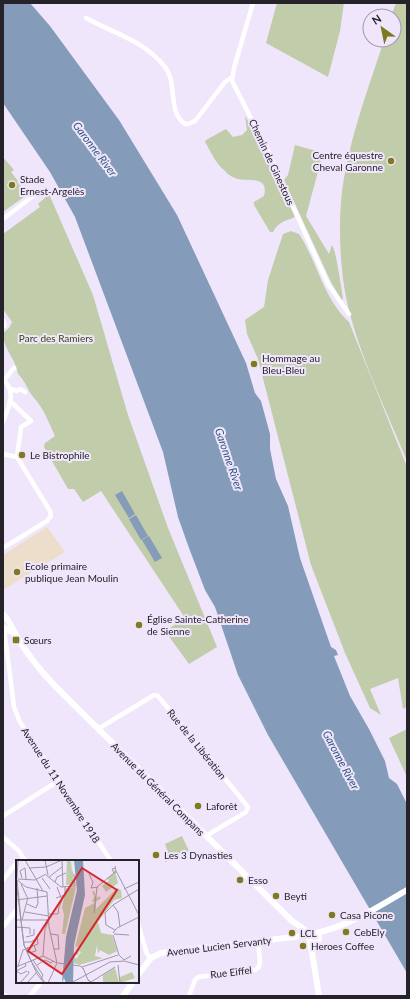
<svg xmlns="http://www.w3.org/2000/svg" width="410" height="999" viewBox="0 0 410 999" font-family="Lato,sans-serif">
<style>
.education{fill:#eddecb}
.green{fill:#c0ccaa}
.water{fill:#849cb9}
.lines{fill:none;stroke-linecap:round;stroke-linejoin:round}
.street{stroke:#fff;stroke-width:4.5}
.secondary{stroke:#fff;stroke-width:6}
.poi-dot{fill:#7f7a21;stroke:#efe6fb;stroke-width:1.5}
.labels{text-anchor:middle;stroke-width:4;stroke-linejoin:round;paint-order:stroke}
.poi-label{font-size:10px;fill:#26222a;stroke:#efe6fb;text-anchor:start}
.street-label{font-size:10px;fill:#26222a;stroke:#efe6fb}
.park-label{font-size:10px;fill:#36440c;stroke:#efe6fb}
.water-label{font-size:11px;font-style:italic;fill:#325780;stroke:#efe6fb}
.inset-road{fill:none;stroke:#9f98a7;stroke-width:1}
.view{fill:#d62828;fill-opacity:0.15;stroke:#d62828;stroke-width:2}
.inset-edge{fill:none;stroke:#26222a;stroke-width:2}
</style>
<rect width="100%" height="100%" fill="#efe6fb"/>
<!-- education -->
<path class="education" d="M47,527L65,552L3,590V555Z"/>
<!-- green -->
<path class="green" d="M277,3H344L340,31L328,77L266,43Z
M396,3H407V461C387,412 360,357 348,306C339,269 337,211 345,173C353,128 370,84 384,40H394V16H391Z
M245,116L260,141L295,217C285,221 278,222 273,232H270L254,205V202L264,196C269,175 249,182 238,179C234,178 228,175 225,171C216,164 211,152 205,142L206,140L226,129L233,137L242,135L247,130Z
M295,145L323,153L306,216L329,254L332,245C336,250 341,287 343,297L342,301L331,282L284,180L288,175Z
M3,157L14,170L11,172L18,181L17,182L28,194L3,212Z
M49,194L93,295L128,415L168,528L217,647L189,664L165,631L185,618L101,491L83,502L74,489H68L44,447L45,443L55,436C49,423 43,407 34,398C27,390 27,383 18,374C16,359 3,349 3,333L9,328L12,322L3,309V234L40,207L38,204Z
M291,231L299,234C318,263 323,298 349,322L407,467V707L403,709L398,678L370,689L381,715L370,708L345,653L311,565L258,359L247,334L245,320L264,307L268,280L283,234Z
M407,729V777L389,738Z
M182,836L189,851L165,862L164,859L168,852L165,844Z"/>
<!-- water -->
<path class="water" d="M3,3H30L50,26L119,120L177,215L246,363L255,393L261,401L270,434V449L276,479L288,506L300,558L331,647L336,650L338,655L334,656L350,696L369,729L385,761L389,778L397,784L407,804V973L268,735L238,675L215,607L205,590L189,548L178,517L163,452L75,217L50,172L3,103Z
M122,491L135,514L129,518L115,495Z
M136,515L148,536L141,540L129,519Z
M149,536L162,558L155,562L142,540Z"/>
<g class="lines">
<!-- street -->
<path class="street" d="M253,3L234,68L232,81L268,151L328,284L349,314
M86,18C113,33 145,41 165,67C178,83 167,112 185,124H188L195,121L225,82L232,77
M3,219L37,193
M3,320L5,325L3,327
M3,379C17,393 9,406 3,422
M4,380L14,368
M11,389L17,391L20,389L25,392
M10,401L31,421L21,427L17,457
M3,454L17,457
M3,548L47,521L51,516L50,511L17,457
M4,628L12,691L14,707L20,722L111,861
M98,729L154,695L158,696L248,807L246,812L206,836
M3,816L58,781
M3,837L19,851L25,861
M3,880L17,862
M138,924L147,954L151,958
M3,927L17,909
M3,994L6,996
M30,996L41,982
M189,996L195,980L198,977L255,970L259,967L260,962L258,941"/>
<!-- secondary -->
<path class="secondary" d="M3,614C10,621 11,627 16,635C26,653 40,670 54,685L292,921L311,934
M3,627L15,634
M309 938a5 5 0 1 1 10 0a5 5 0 1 1-10 0Z
M316,933C349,926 378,907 407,890
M310,940L319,996
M138,975L151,958L161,953L310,935
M123,996L133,982"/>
</g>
<!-- markers -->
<g class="poi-dot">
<circle cx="391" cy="161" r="4"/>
<circle cx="12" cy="185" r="4"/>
<circle cx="254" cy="364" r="4"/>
<circle cx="22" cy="455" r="4"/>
<circle cx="17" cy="572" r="4"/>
<circle cx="139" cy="625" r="4"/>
<rect x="12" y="636" width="8" height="8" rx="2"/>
<circle cx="198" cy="806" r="4"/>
<circle cx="156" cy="855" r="4"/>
<circle cx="240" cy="880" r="4"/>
<circle cx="276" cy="896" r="4"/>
<circle cx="332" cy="915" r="4"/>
<circle cx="346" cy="932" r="4"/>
<circle cx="292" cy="933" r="4"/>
<circle cx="303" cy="946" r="4"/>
</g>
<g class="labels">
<!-- poi labels -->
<g class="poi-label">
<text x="383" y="159" text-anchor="end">Centre équestre<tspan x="383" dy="12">Cheval Garonne</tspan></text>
<text x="20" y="183">Stade<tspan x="20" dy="12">Ernest-Argelès</tspan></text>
<text x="262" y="362">Hommage au<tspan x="262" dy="12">Bleu-Bleu</tspan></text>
<text x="30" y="459">Le Bistrophile</text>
<text x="25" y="570">Ecole primaire<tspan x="25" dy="12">publique Jean Moulin</tspan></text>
<text x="147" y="623">Église Sainte-Catherine<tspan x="147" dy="12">de Sienne</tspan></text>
<text x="24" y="644">Sœurs</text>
<text x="206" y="810">Laforêt</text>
<text x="164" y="859">Les 3 Dynasties</text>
<text x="248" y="884">Esso</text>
<text x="284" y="900">Beyti</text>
<text x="340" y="919">Casa Picone</text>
<text x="354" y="936">CebEly</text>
<text x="300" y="937">LCL</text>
<text x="311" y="950">Heroes Coffee</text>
</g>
<!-- street labels -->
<g class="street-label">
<text transform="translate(272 162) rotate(65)" y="4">Chemin de Ginestous</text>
<text transform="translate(197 744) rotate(51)" y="4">Rue de la Libération</text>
<text transform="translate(61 785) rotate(57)" y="4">Avenue du 11 Novembre 1918</text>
<text transform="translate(158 789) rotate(45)" y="4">Avenue du Général Compans</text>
<text transform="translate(219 946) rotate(-7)" y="4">Avenue Lucien Servanty</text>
<text transform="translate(231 972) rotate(-7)" y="4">Rue Eiffel</text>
</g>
<!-- park labels -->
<g class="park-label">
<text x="56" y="342">Parc des Ramiers</text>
</g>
<!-- water labels -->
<g class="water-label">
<text transform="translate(95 149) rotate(53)" y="4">Garonne River</text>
<text transform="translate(229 459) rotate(71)" y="4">Garonne River</text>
<text transform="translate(341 760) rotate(62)" y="4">Garonne River</text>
</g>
</g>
<!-- overview -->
<g transform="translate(16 860)">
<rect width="123" height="123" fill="#efe6fb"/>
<path d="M51,0L55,2L56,12L57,10L58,25H50ZM98,8L102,23L90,32L86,26L93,21L91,18L98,13ZM60,27L49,74H46L48,55L46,47L50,28ZM101,28L105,30L106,38L98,40L82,62L85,73L96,75L101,91L93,95L84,90L82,94L81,85L79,96L87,98L63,105L58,103V96L60,99L65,92L63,91L62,95H58L63,86L59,87L69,48L80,42H76L78,37L76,31H78L81,38L83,36L85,38L80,42V49ZM99,108L103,123H87V115ZM116,112L119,118L104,123V117Z" fill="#c0ccaa"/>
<path d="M58,0H67L69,35L58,85L57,123H50L48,118L46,123L50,77L61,30Z" fill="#849cb9"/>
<path class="inset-road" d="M9,0L27,31M29,0L32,15M46,0L47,27M30,7L46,0M13,8L30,7M99,8L96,9L98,13L100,12L99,6M100,11L123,55M73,14L77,22L75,28L82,27M30,15L45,27L59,26L58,14M33,17L46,7M1,18L2,0M6,18L4,11L9,8L10,19M26,18L34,29M0,19L10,27L31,32L33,67L41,103M2,19L19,20L30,14M1,20L3,39M0,21L8,85L21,114L28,123M39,22L41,17L50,13M5,24L11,37M41,27L46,40L43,47M21,28L22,43M108,29L123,22M40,38L49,35V26M3,39L5,60M0,40L31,36M11,44L20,48L22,43M97,45L89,53L90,65L99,70M9,52L33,56M78,53L81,27L98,13M33,54H42L43,47M0,60H32M5,60L8,85L15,101M6,60L12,37M0,67L14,68V74M104,67L102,52L97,45L123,29M97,73L101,68L123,57M35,74L42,75L43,89H38M98,74L113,75M97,75L103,95M10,77L18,75V69M7,82H15L21,78M11,87L13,93L20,91L18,85M103,95L108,100L115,96M27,96L29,69L32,62M17,100L27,115L25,119M15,101L29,123M42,103L64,106L68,109M21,105L29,100L35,103L37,101M102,105L104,123M2,106L7,90L22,84L21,76M0,107L27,96L41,103M66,107L102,95M67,108L72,120L75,122L72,120M0,111L10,106L9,103M0,111L5,114L11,111M12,122L21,112M75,122L99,107M4,123L13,113L12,111M32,123L41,103M55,123L94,102L108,101L123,105"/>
<path class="view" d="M66,8L101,30L46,114L12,91Z"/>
<rect width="123" height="123" class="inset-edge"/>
</g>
<!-- border -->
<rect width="410" height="999" fill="none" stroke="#26222a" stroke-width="8"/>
<!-- north arrow -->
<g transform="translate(382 28) rotate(327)"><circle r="19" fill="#efe6fb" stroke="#9f98a7"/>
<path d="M0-3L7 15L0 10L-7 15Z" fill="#7f7a21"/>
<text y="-6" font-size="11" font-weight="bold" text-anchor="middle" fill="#26222a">N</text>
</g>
</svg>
